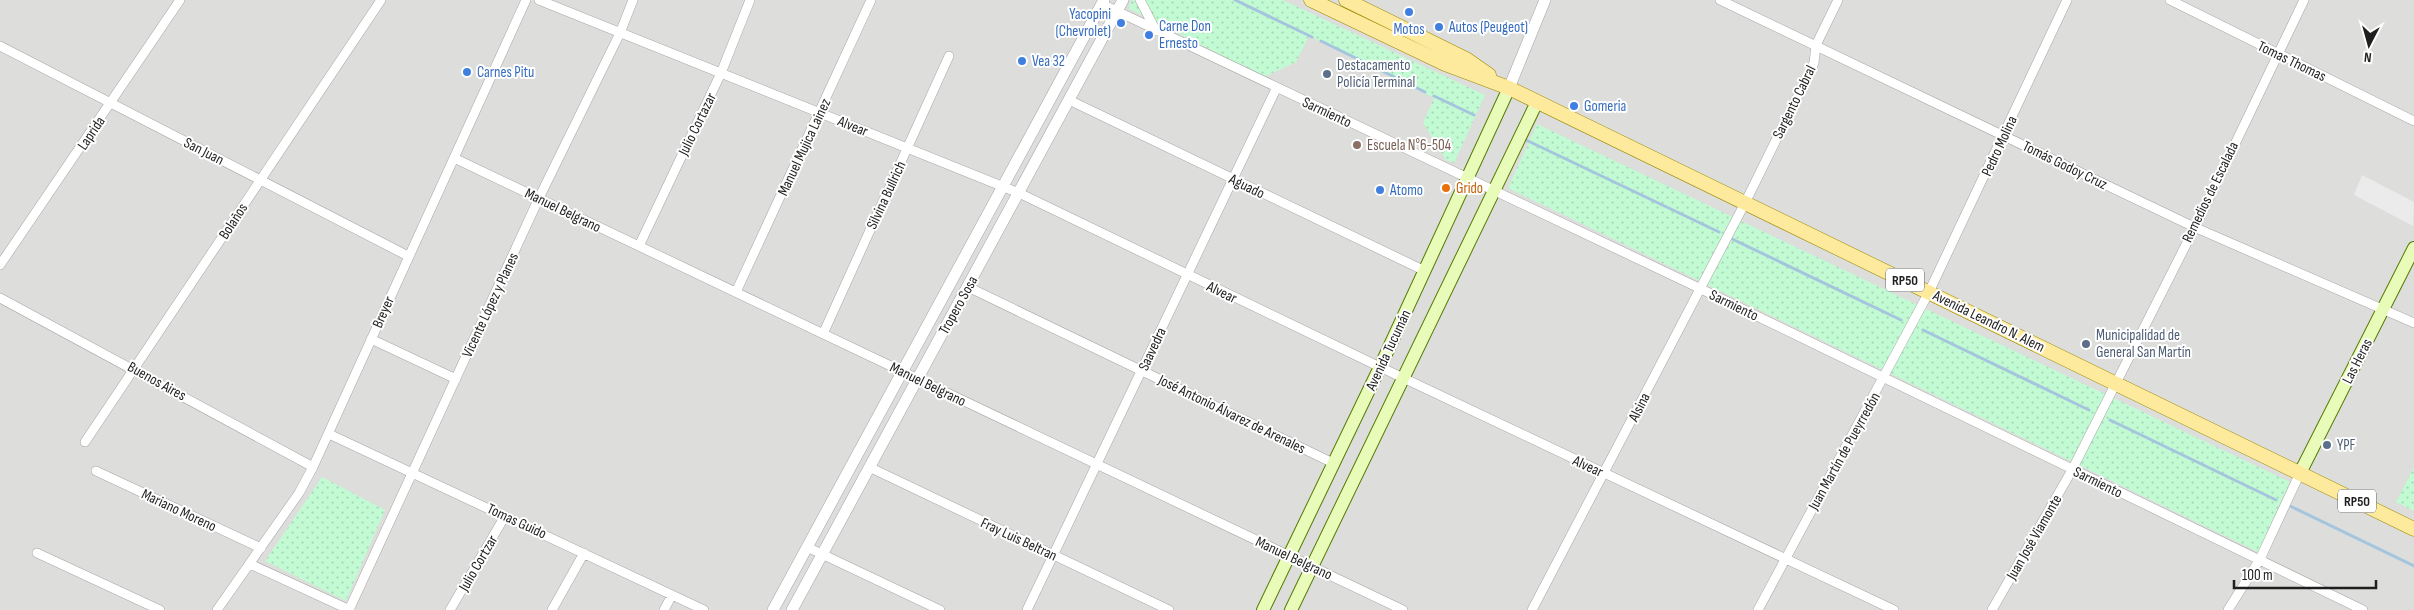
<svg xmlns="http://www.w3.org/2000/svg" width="2414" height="610" viewBox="0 0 2414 610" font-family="'Sofia Sans Condensed',sans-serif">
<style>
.residential{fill:#dddddc}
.park{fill:url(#park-dots)}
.parking{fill:#ebebeb}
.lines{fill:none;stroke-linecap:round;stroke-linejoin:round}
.stream{stroke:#a5c5df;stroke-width:3}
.minor-casing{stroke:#a6a6a6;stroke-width:10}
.tertiary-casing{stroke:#a6a6a6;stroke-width:12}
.secondary-casing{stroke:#537b02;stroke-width:14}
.primary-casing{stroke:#9b8a00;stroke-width:15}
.minor{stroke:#fff;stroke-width:9}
.tertiary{stroke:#fff;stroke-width:11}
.secondary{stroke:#e9fbb9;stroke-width:12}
.primary{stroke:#feea9d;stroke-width:14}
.shop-dot{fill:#3f7fe0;stroke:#fff;stroke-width:2}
.service-dot{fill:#5c6f8a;stroke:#fff;stroke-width:2}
.education-dot{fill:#8d6e63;stroke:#fff;stroke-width:2}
.food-dot{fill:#e8710a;stroke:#fff;stroke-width:2}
.labels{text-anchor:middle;stroke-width:4;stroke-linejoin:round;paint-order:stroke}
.shield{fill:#fff;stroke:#626262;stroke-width:1}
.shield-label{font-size:14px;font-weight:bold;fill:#1f1f1f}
.shop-label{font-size:15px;fill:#366cbe;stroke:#fff;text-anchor:start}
.street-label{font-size:15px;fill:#1f1f1f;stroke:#fff}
.service-label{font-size:15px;fill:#4e5e75;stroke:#fff;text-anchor:start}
.education-label{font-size:15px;fill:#785e54;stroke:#fff;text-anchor:start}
.food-label{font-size:15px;fill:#c56008;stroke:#fff;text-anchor:start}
</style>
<defs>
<pattern id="park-dots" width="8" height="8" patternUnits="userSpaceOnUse" patternTransform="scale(1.25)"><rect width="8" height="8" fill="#c2fbd3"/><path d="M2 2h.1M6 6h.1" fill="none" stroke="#a6d7b5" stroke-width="1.8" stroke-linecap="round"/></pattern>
</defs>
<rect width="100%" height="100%" fill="#f0efe5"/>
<!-- residential -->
<path class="residential" d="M0,0H2414V610H0Z"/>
<!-- park -->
<path class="park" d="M1132,0H1283L1485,95L1454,163L1446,160L1423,123L1434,98L1309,36L1296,62L1264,77L1128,8Z
M1537,124L2290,482L2258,552L1508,188Z
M2414,467V511L2396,502Z
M322,477L385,510L346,601L265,561Z"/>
<!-- parking -->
<path class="parking" d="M2362,175L2414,202L2413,226L2354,195Z"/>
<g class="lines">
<!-- stream -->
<path class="stream" d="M1235,0L1312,37
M1321,41L1425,92
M1434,96L1474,115
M1526,140L1719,232
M1728,237L1901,320
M1923,330L2089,410
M2110,420L2276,500
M2290,506L2414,566"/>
<defs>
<path id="minor" d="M539,0L1019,193L1380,367L1894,610
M1140,0L1156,31
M1720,0L2194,227L2414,323
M2170,0L2414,121
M1102,4L1699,288L2363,610
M0,46L408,256
M1069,100L1425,271
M454,158L1403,610
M639,246L721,73L750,0
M0,265L180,0
M968,287L1333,463
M736,292L871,0
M0,298L313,467
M823,334L949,56
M371,339L456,379
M329,434L704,610
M85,442L381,0
M869,467L1169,610
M96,471L261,548
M807,547L940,610
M37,553L160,610
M250,564L350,610
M217,610L299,493L313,467L526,0
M349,610L539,198L620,33L633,0
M450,610L505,516
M552,610L584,553
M664,610L672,595
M1027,610L1276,89
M1532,610L1745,203L1814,63L1816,45L1838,0
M1758,610L1929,292L2067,0
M1992,610L2072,470L2201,215L2304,0
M2228,610L2260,559L2300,473"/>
<path id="tertiary" d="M1509,88L1545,0
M773,610L1104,0
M792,610L1123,0"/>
<path id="secondary" d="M2300,473L2414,248
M1263,610L1380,367L1509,88
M1291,610L1537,102"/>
<path id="primary" d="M1311,0L1445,64L1509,88L2414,529
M1346,0L1466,59L1489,75"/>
</defs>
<!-- minor casing -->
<use href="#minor" class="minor-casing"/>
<!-- tertiary casing -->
<use href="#tertiary" class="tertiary-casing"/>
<!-- secondary casing -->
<use href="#secondary" class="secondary-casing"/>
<!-- primary casing -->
<use href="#primary" class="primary-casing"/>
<!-- minor -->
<use href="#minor" class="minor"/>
<!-- tertiary -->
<use href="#tertiary" class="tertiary"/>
<!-- secondary -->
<use href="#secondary" class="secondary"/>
<!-- primary -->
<use href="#primary" class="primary"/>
</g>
<!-- markers -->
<g class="shop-dot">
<circle cx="1409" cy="12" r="5"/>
<circle cx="1121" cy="23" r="5"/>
<circle cx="1439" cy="27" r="5"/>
<circle cx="1149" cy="35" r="5"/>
<circle cx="1022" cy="61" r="5"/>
<circle cx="467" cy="72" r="5"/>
<circle cx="1574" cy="106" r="5"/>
<circle cx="1380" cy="190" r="5"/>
</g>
<g class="service-dot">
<circle cx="1327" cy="74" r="5"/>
<circle cx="2086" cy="344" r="5"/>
<circle cx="2327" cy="445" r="5"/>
</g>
<circle class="education-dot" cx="1357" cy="145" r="5"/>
<circle class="food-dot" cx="1446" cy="188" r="5"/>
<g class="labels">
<!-- shield labels -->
<g class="shield">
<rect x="1886" y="268.5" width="38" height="23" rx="4"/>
<rect x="2338" y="489.5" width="38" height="23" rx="4"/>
</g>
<g class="shield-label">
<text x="1905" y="285">RP50</text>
<text x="2357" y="506">RP50</text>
</g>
<!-- shop labels -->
<g class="shop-label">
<text x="1111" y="19" text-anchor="end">Yacopini<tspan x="1111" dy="17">(Chevrolet)</tspan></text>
<text x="1159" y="31">Carne Don<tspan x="1159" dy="17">Ernesto</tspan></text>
<text x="1449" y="32">Autos (Peugeot)</text>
<text x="1409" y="34" text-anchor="middle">Motos</text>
<text x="1032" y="66">Vea 32</text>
<text x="477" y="77">Carnes Pitu</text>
<text x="1584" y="111">Gomeria</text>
<text x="1390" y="195">Atomo</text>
</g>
<!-- street labels -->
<g class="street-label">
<text transform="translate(2292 61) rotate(26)" y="5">Tomas Thomas</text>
<text transform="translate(1794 102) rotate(-64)" y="5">Sargento Cabral</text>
<text transform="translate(1327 112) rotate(25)" y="5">Sarmiento</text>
<text transform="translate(697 124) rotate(-64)" y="5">Julio Cortazar</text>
<text transform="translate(853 126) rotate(22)" y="5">Alvear</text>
<text transform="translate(91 133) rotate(-56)" y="5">Laprida</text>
<text transform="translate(1999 146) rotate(-65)" y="5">Pedro Molina</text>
<text transform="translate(804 147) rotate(-65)" y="5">Manuel Mujica Lainez</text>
<text transform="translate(204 151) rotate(27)" y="5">San Juan</text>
<text transform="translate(2065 165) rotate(26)" y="5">Tomás Godoy Cruz</text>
<text transform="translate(1247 186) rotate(26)" y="5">Aguado</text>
<text transform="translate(2210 192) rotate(-64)" y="5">Remedios de Escalada</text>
<text transform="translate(886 195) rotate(-65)" y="5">Silvina Bullrich</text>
<text transform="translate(563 210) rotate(26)" y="5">Manuel Belgrano</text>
<text transform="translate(233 221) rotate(-57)" y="5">Bolaños</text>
<text transform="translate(1222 292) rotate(26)" y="5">Alvear</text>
<text transform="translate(490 305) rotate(-65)" y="5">Vicente López y Planes</text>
<text transform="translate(958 305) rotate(-61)" y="5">Tropero Sosa</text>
<text transform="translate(1734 305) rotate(26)" y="5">Sarmiento</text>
<text transform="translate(383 312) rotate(-66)" y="5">Breyer</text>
<text transform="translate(1989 321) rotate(26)" y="5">Avenida Leandro N. Alem</text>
<text transform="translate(1152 349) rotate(-65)" y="5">Saavedra</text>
<text transform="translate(1388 350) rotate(-65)" y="5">Avenida Tucumán</text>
<text transform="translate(2357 361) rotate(-63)" y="5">Las Heras</text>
<text transform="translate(157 381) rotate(29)" y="5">Buenos Aires</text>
<text transform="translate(928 384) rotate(26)" y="5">Manuel Belgrano</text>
<text transform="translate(1639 407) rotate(-63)" y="5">Alsina</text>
<text transform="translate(1232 414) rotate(26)" y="5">José Antonio Álvarez de Arenales</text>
<text transform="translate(1844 451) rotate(-61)" y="5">Juan Martín de Pueyrredón</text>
<text transform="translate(1588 466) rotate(25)" y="5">Alvear</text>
<text transform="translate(2098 482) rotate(26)" y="5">Sarmiento</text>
<text transform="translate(179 510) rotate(25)" y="5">Mariano Moreno</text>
<text transform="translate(517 521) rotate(25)" y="5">Tomas Guido</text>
<text transform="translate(2034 537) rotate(-60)" y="5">Juan José Viamonte</text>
<text transform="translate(1019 539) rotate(25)" y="5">Fray Luis Beltran</text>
<text transform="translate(1294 558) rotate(25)" y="5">Manuel Belgrano</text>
<text transform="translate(478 563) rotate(-60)" y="5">Julio Cortzar</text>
</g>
<!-- service labels -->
<g class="service-label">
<text x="1337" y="70">Destacamento<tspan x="1337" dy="17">Policía Terminal</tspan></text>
<text x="2096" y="340">Municipalidad de<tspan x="2096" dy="17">General San Martín</tspan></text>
<text x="2337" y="450">YPF</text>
</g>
<!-- education labels -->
<g class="education-label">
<text x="1367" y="150">Escuela N°6-504</text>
</g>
<!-- food labels -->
<g class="food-label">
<text x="1456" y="193">Grido</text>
</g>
</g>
<!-- north arrow -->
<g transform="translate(2369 45) rotate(186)" stroke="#ffffff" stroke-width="4" paint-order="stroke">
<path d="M0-4L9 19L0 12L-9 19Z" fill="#1f1f1f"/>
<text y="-8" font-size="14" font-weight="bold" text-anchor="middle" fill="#1f1f1f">N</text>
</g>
<!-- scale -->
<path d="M2234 580v8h142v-8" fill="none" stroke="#1f1f1f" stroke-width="2.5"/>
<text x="2242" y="580" font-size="15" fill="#1f1f1f" stroke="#ffffff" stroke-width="4" paint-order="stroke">100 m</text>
</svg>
